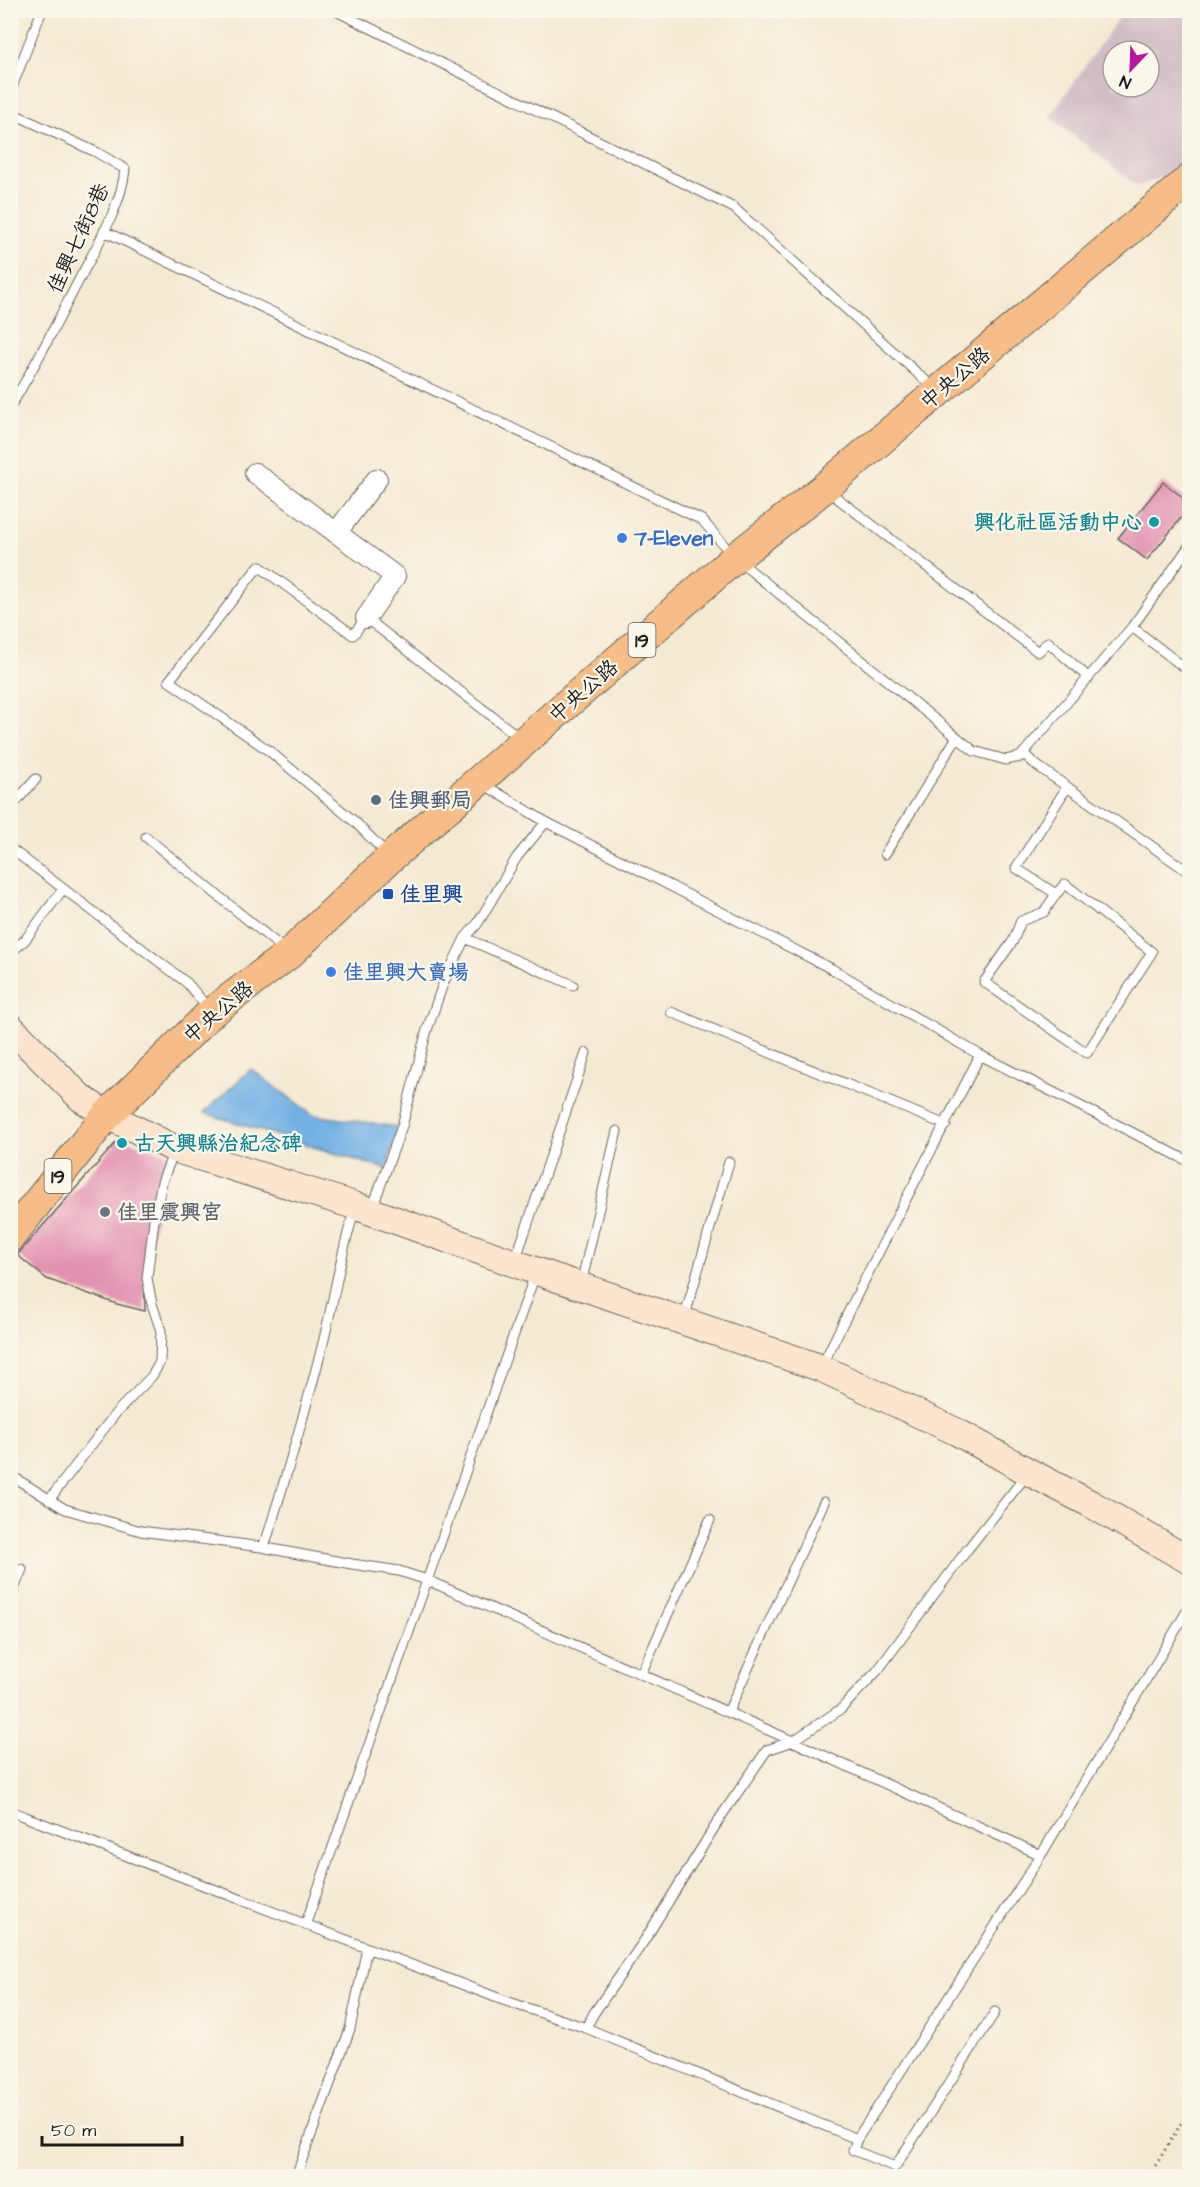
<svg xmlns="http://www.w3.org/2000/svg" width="1200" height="2187" viewBox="0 0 1200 2187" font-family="'Architects Daughter','LXGW WenKai TC',sans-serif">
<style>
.industrial{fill:#d2bdc6;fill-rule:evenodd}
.water{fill:#73b1e5;stroke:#486680;stroke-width:1.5}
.building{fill:#e291b1}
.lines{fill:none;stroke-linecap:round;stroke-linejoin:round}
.lane-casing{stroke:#68645c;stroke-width:11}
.street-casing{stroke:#68645c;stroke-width:22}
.secondary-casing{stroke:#68645c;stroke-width:29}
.primary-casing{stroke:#68645c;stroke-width:32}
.path{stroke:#68645c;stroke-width:3;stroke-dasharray:1.5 4.5;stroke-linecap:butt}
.lane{stroke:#fff;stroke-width:9}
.street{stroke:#fff;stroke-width:20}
.secondary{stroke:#fce5cf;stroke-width:27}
.primary{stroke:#f7bd88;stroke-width:30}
.culture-dot{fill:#0f9aa8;stroke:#fbf7ec;stroke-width:2}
.shop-dot{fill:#3f7fe0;stroke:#fbf7ec;stroke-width:2}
.service-dot{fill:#5c6f8a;stroke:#fbf7ec;stroke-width:2}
.transit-dot{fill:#1a4fb4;stroke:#fbf7ec;stroke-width:2}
.worship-dot{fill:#6b7280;stroke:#fbf7ec;stroke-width:2}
.labels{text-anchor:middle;stroke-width:4.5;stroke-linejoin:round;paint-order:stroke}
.shield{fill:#fbf7ec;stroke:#5f5e5a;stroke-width:1.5}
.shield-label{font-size:20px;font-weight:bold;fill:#1c1c1c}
.street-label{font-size:21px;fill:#1c1c1c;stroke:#fbf7ec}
.culture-label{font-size:21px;font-weight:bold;fill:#0d838f;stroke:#fbf7ec;text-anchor:end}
.shop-label{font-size:21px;font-weight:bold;fill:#366cbe;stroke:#fbf7ec;text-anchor:start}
.service-label{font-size:21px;font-weight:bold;fill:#4e5e75;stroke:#fbf7ec;text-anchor:start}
.transit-label{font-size:21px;font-weight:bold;fill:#164399;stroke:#fbf7ec;text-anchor:start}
.worship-label{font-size:21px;font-weight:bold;fill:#5b616d;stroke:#fbf7ec;text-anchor:start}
</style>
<rect width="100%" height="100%" fill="#fbf7ec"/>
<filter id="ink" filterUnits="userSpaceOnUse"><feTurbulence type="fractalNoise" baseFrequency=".0167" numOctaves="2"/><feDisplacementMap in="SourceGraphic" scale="12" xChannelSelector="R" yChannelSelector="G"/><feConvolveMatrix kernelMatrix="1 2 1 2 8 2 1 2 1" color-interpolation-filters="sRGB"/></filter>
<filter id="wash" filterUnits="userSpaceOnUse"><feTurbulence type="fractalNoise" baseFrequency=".008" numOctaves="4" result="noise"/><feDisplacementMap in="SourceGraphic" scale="24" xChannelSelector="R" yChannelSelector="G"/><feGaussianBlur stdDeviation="1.35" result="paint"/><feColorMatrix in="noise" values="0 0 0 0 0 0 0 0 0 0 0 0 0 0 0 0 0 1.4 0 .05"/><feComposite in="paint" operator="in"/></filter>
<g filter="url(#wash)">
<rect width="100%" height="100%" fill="#f4ead3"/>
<!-- industrial -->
<path class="industrial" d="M1123,11H1189V169L1137,186L1050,117ZM1113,51H1149V87H1113Z"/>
<!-- water -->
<path class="water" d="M251,1069L313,1115L399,1127L386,1169L204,1113Z"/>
<g id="blocks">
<!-- building -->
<path class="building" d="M1163,482L1190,503V507L1147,560L1118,538Z
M120,1138L175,1156L163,1180L144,1278L145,1311L117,1304L47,1279L17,1255Z"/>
</g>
</g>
<g filter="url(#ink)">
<use href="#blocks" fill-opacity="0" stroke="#68645c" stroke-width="1.5"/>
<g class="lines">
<defs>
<path id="lane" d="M334,10L734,208L936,390
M10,92L42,10
M10,105L14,114L96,152L125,169C122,205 96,247 79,280C57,322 36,366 10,407
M104,231L702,520L735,558L974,751L1006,760L1020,757L1132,627L1190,545
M828,491L1038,652L1048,642L1089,678
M1132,627L1190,672
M1023,753L1036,765L1190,873
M483,784L546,822L832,969L980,1055L1190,1162
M10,808L36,779
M146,837L286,951
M10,848L187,983L208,1008
M387,854L355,822L268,750L169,681L259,566L353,635L366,618L520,738
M885,854L957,737
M1056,894L1044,912L1021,921L1013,941L984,982L1087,1053L1152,952L1065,884L1056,894L1016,868L1067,787
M465,938L573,985
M10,953L25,940L63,889
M671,1012L946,1125
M373,1210L377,1195L402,1126L427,1030L443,984L465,938L478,923L517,857L546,822
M515,1261L586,1053
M581,1284L617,1131
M684,1319L729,1162
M822,1366C872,1261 928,1159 980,1055
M10,1475L65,1509L141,1531L261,1547L352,1564L399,1571L427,1580L777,1734L1041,1855
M49,1500L116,1413L152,1376L160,1362L161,1331L152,1304L147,1278L154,1220L162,1182L174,1151
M261,1547L266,1541C286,1477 305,1412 322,1347C334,1300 340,1255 355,1209
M10,1599L22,1569
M641,1674L710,1520
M728,1712L824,1502
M10,1811L503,2000L586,2028L857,2139
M306,1923L536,1272
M995,2012L895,2167L853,2150L857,2139L1041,1855L1190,1606
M586,2028L594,2013L644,1941L722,1815L767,1750L793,1741L841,1709L878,1670L967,1550L1028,1473
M296,2176L350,2029L367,1948"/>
<path id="street" d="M255,473L395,576L366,618
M336,533L377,479"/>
<path id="secondary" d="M10,1027L81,1098L107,1115L175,1149L356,1206L536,1271L821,1368L957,1432L1029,1472L1091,1504L1190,1561"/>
<path id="primary" d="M10,1237L107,1115L212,1012L289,954L391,857L735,558L824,488L1190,179"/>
</defs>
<!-- lane casing -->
<use href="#lane" class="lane-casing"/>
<!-- street casing -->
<use href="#street" class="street-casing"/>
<!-- secondary casing -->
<use href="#secondary" class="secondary-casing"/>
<!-- primary casing -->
<use href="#primary" class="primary-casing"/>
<!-- path -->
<path class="path" d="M1149,2176L1190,2109"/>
<!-- lane -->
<use href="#lane" class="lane"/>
<!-- street -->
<use href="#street" class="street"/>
<!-- secondary -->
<use href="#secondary" class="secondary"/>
<!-- primary -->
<use href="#primary" class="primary"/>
</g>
</g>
<!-- markers -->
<g class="culture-dot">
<circle cx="1154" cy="522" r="6"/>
<circle cx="122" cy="1143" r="6"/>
</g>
<g class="shop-dot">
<circle cx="622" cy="538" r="6"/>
<circle cx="331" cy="972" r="6"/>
</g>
<circle class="service-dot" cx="376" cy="800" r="6"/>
<rect class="transit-dot" x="382" y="888" width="12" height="12" rx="3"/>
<circle class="worship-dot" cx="105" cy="1212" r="6"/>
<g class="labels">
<!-- shield labels -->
<g class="shield">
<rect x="628.5" y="623" width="27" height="34" rx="4.5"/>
<rect x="44.5" y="1159" width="27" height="34" rx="4.5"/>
</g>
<g class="shield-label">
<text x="642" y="647">19</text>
<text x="58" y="1183">19</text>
</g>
<!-- street labels -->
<g class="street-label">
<text transform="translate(78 238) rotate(-65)" y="7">佳興七街8巷</text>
<text transform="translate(955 378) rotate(-40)" y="7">中央公路</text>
<text transform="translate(583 691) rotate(-41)" y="7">中央公路</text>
<text transform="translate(218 1012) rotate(-40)" y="7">中央公路</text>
</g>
<!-- culture labels -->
<g class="culture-label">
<text x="1142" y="529">興化社區活動中心</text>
<text x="134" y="1150" text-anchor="start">古天興縣治紀念碑</text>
</g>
<!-- shop labels -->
<g class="shop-label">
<text x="634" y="545">7-Eleven</text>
<text x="343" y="979">佳里興大賣場</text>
</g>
<!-- service labels -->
<g class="service-label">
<text x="388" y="807">佳興郵局</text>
</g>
<!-- transit labels -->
<g class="transit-label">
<text x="400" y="901">佳里興</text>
</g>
<!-- worship labels -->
<g class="worship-label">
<text x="117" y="1219">佳里震興宮</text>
</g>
</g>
<!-- margin -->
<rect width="1200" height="2187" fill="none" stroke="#fbf7ec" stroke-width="36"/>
<!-- north arrow -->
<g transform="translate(1131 69) rotate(203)"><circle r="28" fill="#fbf7ec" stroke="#a29f99" stroke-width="1.5"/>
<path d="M0-4.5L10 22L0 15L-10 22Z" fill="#b5179e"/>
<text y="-9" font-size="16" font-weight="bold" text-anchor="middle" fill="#1c1c1c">N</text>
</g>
<!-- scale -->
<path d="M42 2136v9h140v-9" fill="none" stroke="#1c1c1c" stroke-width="3"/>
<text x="51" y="2136" font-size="18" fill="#1c1c1c" stroke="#fbf7ec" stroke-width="4.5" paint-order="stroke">50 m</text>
</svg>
